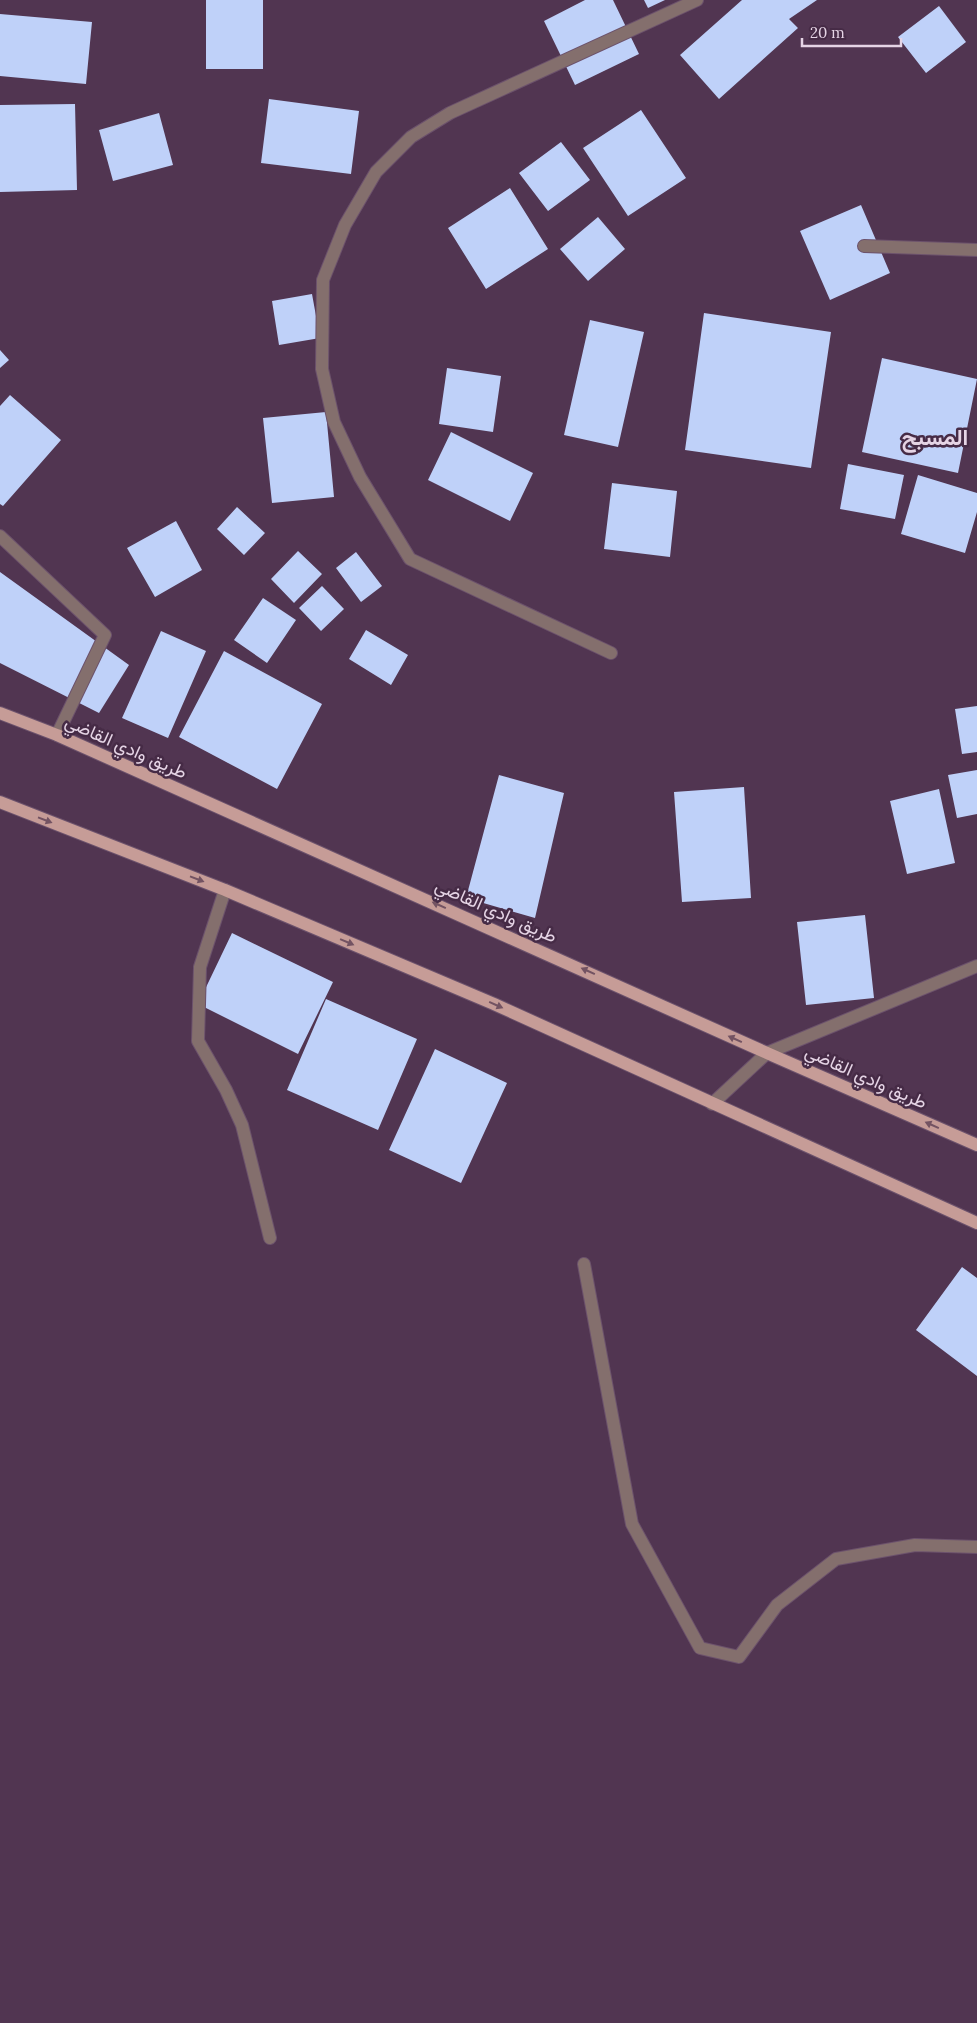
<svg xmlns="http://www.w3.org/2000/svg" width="977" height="2023" viewBox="0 0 977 2023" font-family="Lora,Vazirmatn,serif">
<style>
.building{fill:#bfd1f9}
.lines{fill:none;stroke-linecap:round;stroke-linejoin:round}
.minor-casing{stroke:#6c526c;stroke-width:14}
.major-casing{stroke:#6c526c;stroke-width:14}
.minor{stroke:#846f6d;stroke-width:12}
.major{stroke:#c69c97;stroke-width:12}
.oneway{fill:#735362}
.labels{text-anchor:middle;stroke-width:5;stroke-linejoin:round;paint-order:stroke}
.street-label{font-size:18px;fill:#e5d4e5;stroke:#462b46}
.district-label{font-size:22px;font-weight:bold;fill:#e5d4e5;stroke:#462b46}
</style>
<rect width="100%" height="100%" fill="#513551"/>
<!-- building -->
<path class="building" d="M206,0H263V69H206Z
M585,0H613L639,54L575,85L544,21Z
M644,0H665L648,8Z
M742,0H817L789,19L798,28L719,99L680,55Z
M939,6L966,42L926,73L898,37Z
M0,14L92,22L86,84L0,76Z
M269,99L359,111L351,174L261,163Z
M75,104L77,190L0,192V105Z
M641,110L686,178L628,216L583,148Z
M159,113L173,165L113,181L99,130Z
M561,142L590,180L548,211L519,173Z
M510,188L548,249L486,289L448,228Z
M861,205L890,273L830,300L800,231Z
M598,217L625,249L588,281L560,249Z
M312,294L320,338L279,345L272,301Z
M704,313L831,332L811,468L685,450Z
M590,320L644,332L618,447L564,435Z
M0,350L9,360L0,368Z
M882,358L977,379L958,473L862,452Z
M447,368L501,376L493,432L439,424Z
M10,395L61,440L3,506L0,504V406Z
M326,412L334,497L272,503L263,418Z
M451,432L533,473L510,521L428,480Z
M848,464L904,475L895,519L840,509Z
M918,475L977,493V512L965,553L901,534Z
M612,483L677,491L670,557L604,549Z
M237,507L265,533L244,555L217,529Z
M176,521L202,570L155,597L127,548Z
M298,551L322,574L294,603L271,579Z
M356,552L382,586L361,602L336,568Z
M0,572L129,665L99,713L0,663Z
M322,586L344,609L321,631L299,608Z
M263,598L296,620L267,663L234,640Z
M366,630L408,655L391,685L349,659Z
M161,631L206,651L168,738L122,718Z
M224,651L322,704L277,789L179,737Z
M977,706V752L962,754L955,709Z
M977,770V814L957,818L948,775Z
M499,775L564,793L535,918L466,898Z
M744,787L751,898L682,902L674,792Z
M939,789L955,863L907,874L890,801Z
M865,915L874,998L806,1005L797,922Z
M232,933L333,982L298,1054L198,1004Z
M326,999L417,1039L378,1130L287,1090Z
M435,1049L507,1083L461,1183L389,1150Z
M962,1267L977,1278V1376L916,1330Z"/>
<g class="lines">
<defs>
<path id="minor" d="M864,246L977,250
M0,536L105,635L57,735
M611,653L410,559L360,477L334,422L322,369L323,280L345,225L376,172L411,137L450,113L697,0
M225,890L200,967L198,1041L226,1090L242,1125L270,1238
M712,1104L767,1053L977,966
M584,1264L632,1524L700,1648L739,1657L777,1605L836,1559L915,1545L977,1547"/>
<path id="major" d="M0,713L57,735L767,1053L977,1145
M0,802L225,890L494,1004L977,1223"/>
</defs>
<!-- minor casing -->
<use href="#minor" class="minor-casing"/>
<!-- major casing -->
<use href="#major" class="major-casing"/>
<!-- minor -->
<use href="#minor" class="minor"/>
<!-- major -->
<use href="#major" class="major"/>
</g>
<!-- one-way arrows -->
<defs><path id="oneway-solid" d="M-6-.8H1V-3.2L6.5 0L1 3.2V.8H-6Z" transform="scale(1.25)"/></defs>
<g class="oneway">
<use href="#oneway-solid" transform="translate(45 820) rotate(21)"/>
<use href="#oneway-solid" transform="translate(197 879) rotate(21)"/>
<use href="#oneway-solid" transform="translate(439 905) rotate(-156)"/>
<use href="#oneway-solid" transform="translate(347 942) rotate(23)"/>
<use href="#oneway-solid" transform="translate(588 971) rotate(-156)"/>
<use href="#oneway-solid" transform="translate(496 1005) rotate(24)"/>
<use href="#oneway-solid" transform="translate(735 1039) rotate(-156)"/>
<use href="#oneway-solid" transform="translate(932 1125) rotate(-156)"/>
</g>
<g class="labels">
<!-- street labels -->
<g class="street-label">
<text transform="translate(126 747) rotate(24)" y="6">طريق وادي القاضي</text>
<text transform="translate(496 911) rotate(24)" y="6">طريق وادي القاضي</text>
<text transform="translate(866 1077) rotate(24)" y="6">طريق وادي القاضي</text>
</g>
<!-- district labels -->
<g class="district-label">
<text x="935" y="445">المسبح</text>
</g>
</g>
<!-- scale -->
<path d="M802 38v8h99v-8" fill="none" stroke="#e5d4e5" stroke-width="2.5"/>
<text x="810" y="38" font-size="15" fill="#e5d4e5" stroke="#462b46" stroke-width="4" paint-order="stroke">20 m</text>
</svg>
